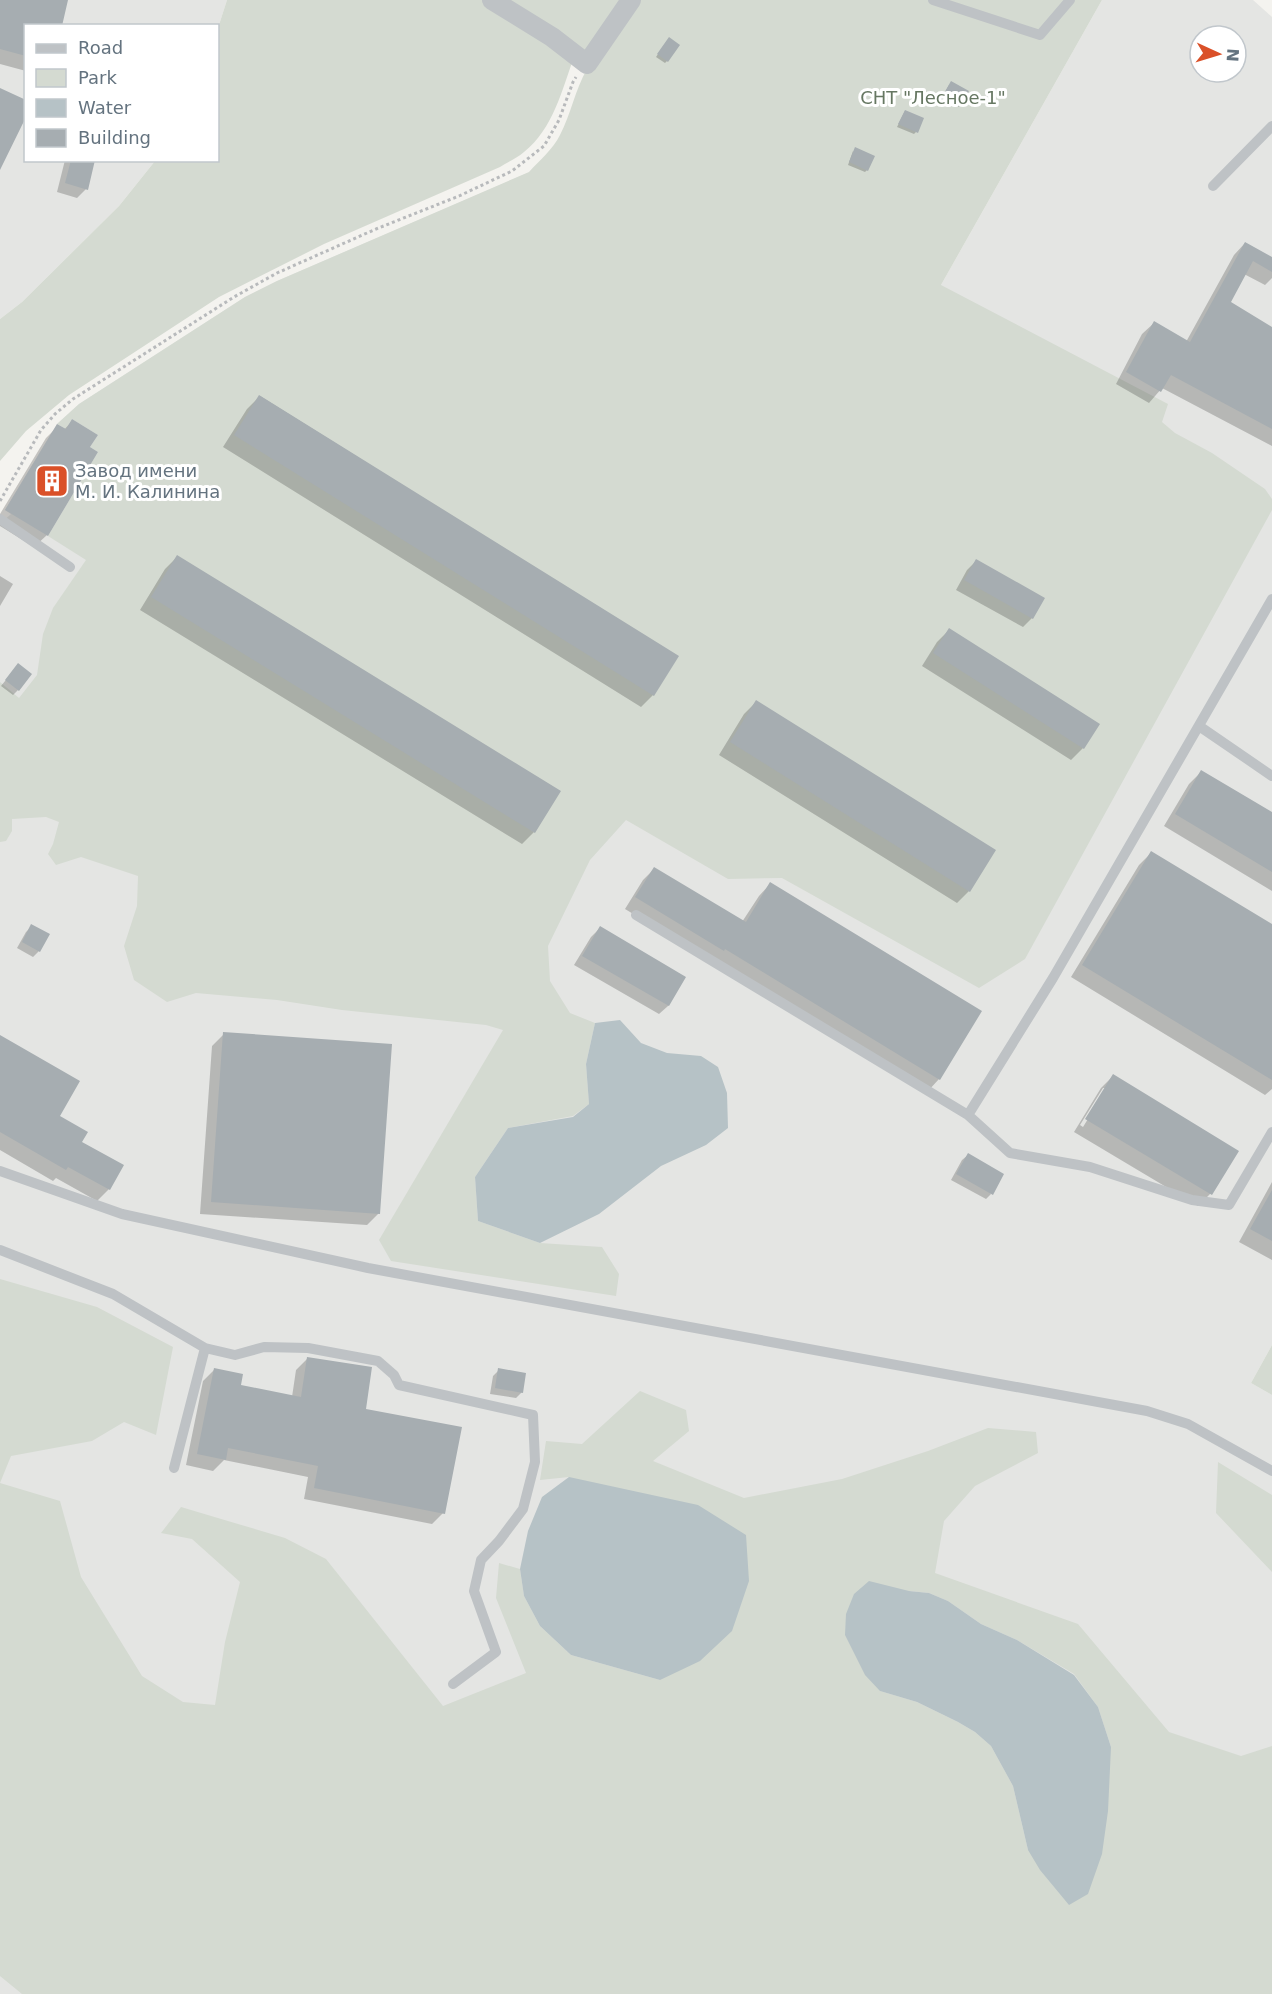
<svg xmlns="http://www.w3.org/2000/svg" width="1272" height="1994" viewBox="0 0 1272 1994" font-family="'DejaVu Sans',sans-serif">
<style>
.built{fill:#e4e5e3;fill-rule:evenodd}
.green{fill:#d4dad1;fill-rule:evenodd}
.water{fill:#b6c2c6}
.shadow{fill:#0003;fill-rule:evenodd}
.building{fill:#a6adb1}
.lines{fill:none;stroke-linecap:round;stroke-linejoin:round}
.path{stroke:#b8babc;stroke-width:3;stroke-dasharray:3 3;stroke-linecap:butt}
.lane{stroke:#bec2c5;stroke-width:10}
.street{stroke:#bec2c5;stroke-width:20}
.labels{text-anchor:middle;stroke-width:6;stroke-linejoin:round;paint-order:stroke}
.park-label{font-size:18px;fill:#667762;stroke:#fff}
.poi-label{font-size:18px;fill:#64737f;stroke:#fff;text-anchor:start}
</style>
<rect width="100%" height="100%" fill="#f4f3ef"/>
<!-- built -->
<path class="built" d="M0,0H227L218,28V26H26V160L155,161L119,206L22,302L0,319Z
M1102,0H1253L1272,17V1345L1251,1383L1272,1395V1994H0V524L11,514L5,510L57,424L79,404L245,297L277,281L637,126L941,285ZM1200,36H1236V72H1200Z"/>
<!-- green -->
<path class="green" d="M227,0H1102L941,285L1168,404L1162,422L1175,433L1212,453L1265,489L1272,499V510L1025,959L979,988L782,878L728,879L626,820L590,860L548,946L550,981L570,1013L595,1023L586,1064L589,1104L573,1116L508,1128L475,1177L478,1221L540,1243L602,1247L619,1274L616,1296L391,1261L379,1240L503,1030L486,1025L342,1010L277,1000L196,993L167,1002L134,980L124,946L137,906L138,876L81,857L56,865L48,854L53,844L59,822L46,817L12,819V831L6,841L0,842V682L19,698L37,675L43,634L53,608L86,560L48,536L98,452L90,447L98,435L72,419L66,429L57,424L79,404L245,297L277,281L529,172C539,161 553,149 560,135C571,114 575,90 587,69L574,57C562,90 553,129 524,152C517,158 508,162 500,167L324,244L219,297L69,395L26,431L0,461V319L22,302L119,206L155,161L218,160V28Z
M0,1279L97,1307L173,1347L156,1435L124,1422L92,1441L11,1456L0,1483L60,1501L81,1577L142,1676L183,1702L215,1705L225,1642L240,1582L192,1539L161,1533L181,1507L285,1538L326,1559L443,1706L526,1673L496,1598L499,1563L520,1569L524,1596L540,1626L571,1655L660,1680L569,1477L540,1480L546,1441L582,1444L640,1391L686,1410L689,1431L653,1461L744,1498L842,1479L928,1451L988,1428L1036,1432L1038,1453L975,1486L944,1521L935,1573L1078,1624L1169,1732L1241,1756L1272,1746V1994H22L0,1976ZM909,1591L929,1593L948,1601L981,1624L1017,1640L1074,1674L1098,1707L1111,1747L1028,1850L1013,1786L991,1746L975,1732L958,1722L917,1702L880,1691Z
M1272,1345V1395L1251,1383Z
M1218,1462L1272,1495V1572L1216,1513Z"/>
<!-- water -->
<path class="water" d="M620,1020L641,1043L667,1053L701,1056L718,1067L727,1093L728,1128L706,1145L661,1166L599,1214L540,1243L478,1221L475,1177L508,1128L573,1117L589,1104L586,1064L595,1023Z
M569,1477L698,1505L746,1535L749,1581L732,1631L700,1661L660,1680L571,1655L540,1626L524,1596L520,1569L528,1531L542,1497Z
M869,1581L909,1591L929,1593L948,1601L981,1624L1017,1640L1074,1675L1098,1707L1111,1747L1108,1811L1102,1854L1088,1894L1069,1905L1040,1870L1028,1850L1013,1786L991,1746L975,1732L958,1722L917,1702L880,1691L865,1675L845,1635L846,1614L854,1594Z"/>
<!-- shadow -->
<path class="shadow" d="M0,0H67L26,26V71L0,64Z
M667,41V61L665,63L656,57Z
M949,85L961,104L959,107L942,98Z
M905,111L916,132L914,134L897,127Z
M853,151L867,170L865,172L848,165Z
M65,160H94L86,189L77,198L57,192Z
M1245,243L1272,258V278L1265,285L1244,274L1229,303L1272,329V446L1162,388L1149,403L1116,384L1142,334L1154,323L1186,342L1234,255Z
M260,396L677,657L653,695L641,707L223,447L247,409Z
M72,421L88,447L47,535L34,547L0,526V514L46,438L58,426L64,430Z
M177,557L534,832L522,844L140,610L165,569Z
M976,561L1032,618L1023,627L956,590L967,570Z
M0,576L13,584L0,606Z
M949,630L1083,748L1071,760L922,666L937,642Z
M13,671L18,690L13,695L1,686Z
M756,702L969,891L957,903L719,755L744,714Z
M1201,772L1272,814V891L1164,826L1189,784Z
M1151,853L1272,926V1089L1265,1095L1071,977L1139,865Z
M654,869L742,922L759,896L770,884L939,1079L928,1091L625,909L643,880Z
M32,926L39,951L33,957L17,948L26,932Z
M600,928L684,977L668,1006L659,1014L574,965L591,937Z
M224,1034L379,1213L367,1225L200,1214L212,1046Z
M0,1037L58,1117L80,1142L122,1165L109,1189L97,1201L56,1178L53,1181L0,1150Z
M1113,1076L1237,1151L1210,1194L1198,1206L1074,1132L1101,1088ZM1103,1088H1107L1083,1127L1080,1125Z
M968,1155L991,1194L986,1199L951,1180L962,1160Z
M1272,1182V1260L1239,1242Z
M307,1359L364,1410L443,1513L432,1524L304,1499L308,1477L224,1460L213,1471L186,1465L203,1381L214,1370L239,1386L292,1397L296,1370Z
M499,1370L522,1392L516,1398L490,1394L493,1376Z"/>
<!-- building -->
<path class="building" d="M0,0H68L62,26H26V56L0,49Z
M669,37L680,45L668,62L657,54Z
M951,81L969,91L962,105L943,95Z
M0,88L26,100V117L0,170Z
M905,110L924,118L918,133L898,124Z
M855,147L875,156L868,171L849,162Z
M71,160H95L88,190L65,183Z
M1245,242L1272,257V272L1253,261L1231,302L1272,327V429L1171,375L1161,392L1126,372L1154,321L1190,342Z
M259,395L679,656L654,696L234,435Z
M72,419L98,435L90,447L98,452L48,536L5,510L57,424L66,429Z
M177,555L561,791L535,833L151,597Z
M976,559L1045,598L1033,619L964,580Z
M949,628L1100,724L1084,749L933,653Z
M18,663L32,674L19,691L5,680Z
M756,700L996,850L970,892L730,742Z
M1201,770L1272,812V872L1175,814Z
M1151,851L1272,924V1080L1082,965Z
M654,867L746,922L770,882L982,1011L940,1080L725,949L724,951L635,897Z
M31,924L50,934L40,952L22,942Z
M600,926L686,977L669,1006L582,956Z
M223,1032L392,1044L380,1214L211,1202Z
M0,1035L80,1081L60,1116L88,1132L82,1142L124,1165L110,1190L68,1167L66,1170L0,1132Z
M1113,1074L1239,1151L1212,1195L1085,1119Z
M968,1153L1004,1174L993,1195L956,1174Z
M1272,1190V1241L1250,1229Z
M307,1357L372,1367L366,1409L462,1427L445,1514L314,1488L318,1466L228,1448L226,1460L197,1454L214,1368L243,1374L241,1385L301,1397Z
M498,1368L526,1373L523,1393L495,1388Z"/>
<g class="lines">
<!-- path -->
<path class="path" d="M0,501L41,430L55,414L73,399L234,297L277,273L376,229L459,196L512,171L544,146L559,120L573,82L576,77"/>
<!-- lane -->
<path class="lane" d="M933,0L1040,35L1070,0
M1213,186L1272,126
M0,519L70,567
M1199,726L1272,776
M636,915L968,1115L1010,1153L1090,1167L1192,1200L1229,1205L1272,1132
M968,1115L1053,978L1272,599
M0,1171L122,1214L368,1268L1147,1411L1188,1424L1272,1471
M0,1250L113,1294L205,1348L174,1468
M205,1348L235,1355L264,1347L308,1348L378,1361L394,1375L399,1385L533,1415L535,1462L523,1509L499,1541L481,1560L474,1591L496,1652L453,1684"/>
<!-- street -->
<path class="street" d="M492,0L552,37L587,64L631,0"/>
</g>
<!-- icons -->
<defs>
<symbol id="building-square" viewBox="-11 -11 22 22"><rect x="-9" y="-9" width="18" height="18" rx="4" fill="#da5028" stroke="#fff"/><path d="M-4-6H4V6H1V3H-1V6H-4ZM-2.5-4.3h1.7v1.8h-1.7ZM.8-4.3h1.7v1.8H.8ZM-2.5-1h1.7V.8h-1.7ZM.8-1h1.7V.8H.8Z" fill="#fff"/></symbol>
</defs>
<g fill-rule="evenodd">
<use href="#building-square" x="33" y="462" width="38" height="38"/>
</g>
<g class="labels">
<!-- park labels -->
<g class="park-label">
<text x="933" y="104">СНТ "Лесное-1"</text>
</g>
<!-- poi labels -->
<g class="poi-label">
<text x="75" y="477">Завод имени<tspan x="75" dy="21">М. И. Калинина</tspan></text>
</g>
</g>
<!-- legend -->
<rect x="24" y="24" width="195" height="138" fill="#ffffff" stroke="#c1c7cc" stroke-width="1.5"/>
<rect x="36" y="44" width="30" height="9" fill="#bec2c5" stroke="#c1c7cc" stroke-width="1.5"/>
<text x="78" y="54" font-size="18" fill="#64737f">Road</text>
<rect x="36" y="69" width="30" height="18" fill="#d4dad1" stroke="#c1c7cc" stroke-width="1.5"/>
<text x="78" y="84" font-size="18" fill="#64737f">Park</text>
<rect x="36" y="99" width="30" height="18" fill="#b6c2c6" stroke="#c1c7cc" stroke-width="1.5"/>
<text x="78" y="114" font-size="18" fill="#64737f">Water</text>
<rect x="36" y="129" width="30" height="18" fill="#a6adb1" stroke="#c1c7cc" stroke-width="1.5"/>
<text x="78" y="144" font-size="18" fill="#64737f">Building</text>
<!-- north arrow -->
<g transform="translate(1218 54) rotate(94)"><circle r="28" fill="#ffffff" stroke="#c1c7cc" stroke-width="1.5"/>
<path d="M0-4.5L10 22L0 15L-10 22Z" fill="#da5028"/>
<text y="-9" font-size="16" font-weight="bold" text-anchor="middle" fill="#64737f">N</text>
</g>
</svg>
